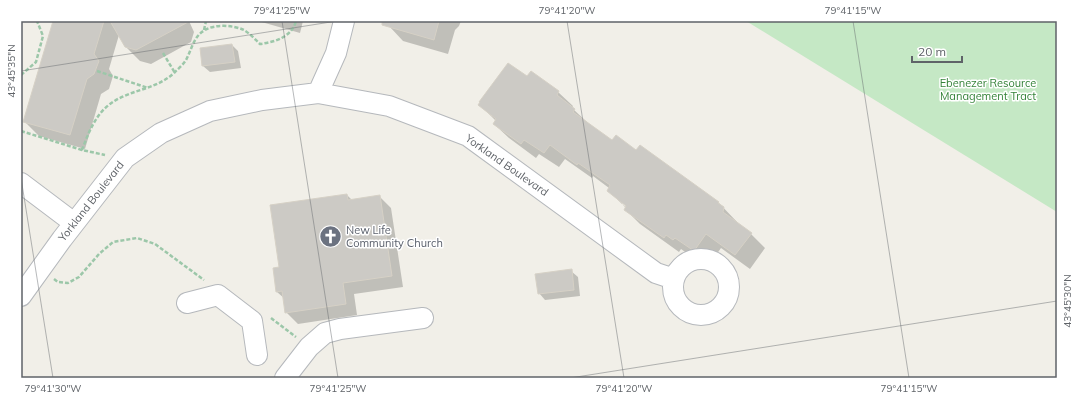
<svg xmlns="http://www.w3.org/2000/svg" width="1078" height="399" viewBox="0 0 1078 399" font-family="Mulish,sans-serif">
<style>
.green{fill:#c5e8c5}
.shadow{fill:#0003;fill-rule:evenodd}
.building{fill:#cccac5;stroke:#d6d1c6}
.lines{fill:none;stroke-linecap:round;stroke-linejoin:round}
.minor-casing{stroke:#b5b8bc;stroke-width:22}
.path{stroke:#9cc7a9;stroke-width:2.5;stroke-dasharray:4 2;stroke-linecap:butt}
.minor{stroke:#fff;stroke-width:20}
.ticks{fill:none;stroke:#5f6368;stroke-width:1;stroke-opacity:0.45}
.labels{text-anchor:middle;stroke-width:3;stroke-linejoin:round;paint-order:stroke}
.park-label{font-size:11px;fill:#348238;stroke:#fff}
.street-label{font-size:11px;fill:#5f6368;stroke:#fff}
.worship-label{font-size:11px;fill:#5b616d;stroke:#fff;text-anchor:start}
.neatline{fill:none;stroke:#5f6368;stroke-width:1.5}
.ticks-label{font-size:10px;text-anchor:middle;fill:#5f6368}
</style>
<rect width="100%" height="100%" fill="#f1efe8"/>
<!-- green -->
<path class="green" d="M746,21H1057V212Z"/>
<!-- shadow -->
<path class="shadow" d="M54,21H189L194,32L191,42L151,64L140,61L125,46L119,35L109,69L113,76L109,89L101,94L85,149L39,136L25,122Z
M258,21H303L300,33Z
M390,21H461L459,26L455,30L448,54L403,41L389,26Z
M232,45L238,51L241,68L210,72L203,66L201,49Z
M508,64L527,78L558,92L573,106L572,108L589,124L612,142L637,151L718,202L738,223V224L751,234L765,248L750,269L721,248L709,265L690,251L688,254L681,249L679,252L640,224L625,209L626,208L608,190L609,188L593,176L592,178L565,159L559,167L539,154L536,158L509,138L494,124L496,121L480,105V101ZM622,201L630,210L622,204Z
M347,195L353,201L380,197L391,208L403,287L354,294L357,315L298,324L286,312L285,299L277,292L280,268Z
M571,271L578,277L580,296L545,300L539,293Z"/>
<!-- building -->
<path class="building" d="M53,21H104L94,54L99,61L94,74L87,79L70,135L23,122Z
M110,21H190L136,50L125,47Z
M382,21H439L434,40L382,25Z
M232,44L235,62L202,66L200,48Z
M508,63L527,76L531,71L559,91L557,95L575,109L573,112L612,140L616,135L636,150L640,145L719,202L718,203L724,207L723,212L752,233L735,255L706,234L694,251L675,238L673,240L666,235L664,238L624,210L626,206L607,191L610,185L578,163L577,165L550,145L544,153L524,140L521,144L493,124L496,119L478,105L480,102H479Z
M347,194L348,200L380,195L392,276L343,283L346,304L285,313L282,291L276,292L273,268L279,267L270,205Z
M572,269L574,290L538,294L535,274Z"/>
<g class="lines">
<defs>
<path id="minor" d="M318,93L336,53L344,21
M21,183L74,223
M673 287a28 28 0 1 1 56 0a28 28 0 1 1-56 0Z
M21,296L62,239L125,158L161,133L210,111L262,100L318,93L389,106L468,136L656,273L665,276L674,278
M187,303L218,295L252,321L257,355
M285,378L309,347L325,333L340,329L423,318"/>
</defs>
<!-- minor casing -->
<use href="#minor" class="minor-casing"/>
<!-- path -->
<path class="path" d="M204,30L206,21
M163,53L175,73
M97,71L148,88
M21,75L36,62L43,36L37,21
M21,131L82,150L105,155
M82,150C88,134 95,115 110,104C130,89 157,90 175,72C179,68 185,63 187,58C192,48 194,36 205,30C215,24 233,25 244,30C249,33 255,39 260,44C275,42 292,37 296,21
M54,279L58,282L68,283L79,277L99,254L113,242L137,238L155,244L204,280
M271,318L296,337"/>
<!-- minor -->
<use href="#minor" class="minor"/>
</g>
<!-- ticks -->
<path class="ticks" d="M282,21L338,378M567,21L624,378M853,21L909,378M21,71L337,21M21,178L53,378M570,378L1057,301"/>
<!-- icons -->
<defs>
<symbol id="church-disc" viewBox="-11 -11 22 22"><circle r="9.5" fill="#6b7280" stroke="#fff"/><path d="M-1.2-6h2.4v3.5h3.3v2.4h-3.3V6h-2.4V-.1h-3.3v-2.4h3.3Z" fill="#fff"/></symbol>
</defs>
<g fill-rule="evenodd">
<use href="#church-disc" x="318" y="224" width="25" height="25"/>
</g>
<g class="labels">
<!-- park labels -->
<g class="park-label">
<text x="988" y="87">Ebenezer Resource<tspan x="988" dy="13">Management Tract</tspan></text>
</g>
<!-- street labels -->
<g class="street-label">
<text transform="translate(507 165) rotate(35)" y="4">Yorkland Boulevard</text>
<text transform="translate(91 201) rotate(-52)" y="4">Yorkland Boulevard</text>
</g>
<!-- worship labels -->
<g class="worship-label">
<text x="346" y="234">New Life<tspan x="346" dy="13">Community Church</tspan></text>
</g>
</g>
<!-- border -->
<rect width="1078" height="399" fill="none" stroke="#ffffff" stroke-width="44"/>
<!-- scale -->
<path d="M912 56v6h50v-6" fill="none" stroke="#5f6368" stroke-width="2"/>
<text x="918" y="56" font-size="12" fill="#5f6368" stroke="#ffffff" stroke-width="3" paint-order="stroke">20 m</text>
<rect x="22" y="22" width="1034" height="355" class="neatline"/>
<g class="ticks-label">
<text x="282" y="14">79°41'25"W</text>
<text x="567" y="14">79°41'20"W</text>
<text x="853" y="14">79°41'15"W</text>
<text transform="translate(11 71) rotate(-90)" y="4">43°45'35"N</text>
<text transform="translate(1067 301) rotate(-90)" y="4">43°45'30"N</text>
<text x="53" y="392">79°41'30"W</text>
<text x="338" y="392">79°41'25"W</text>
<text x="624" y="392">79°41'20"W</text>
<text x="909" y="392">79°41'15"W</text>
</g>
</svg>
